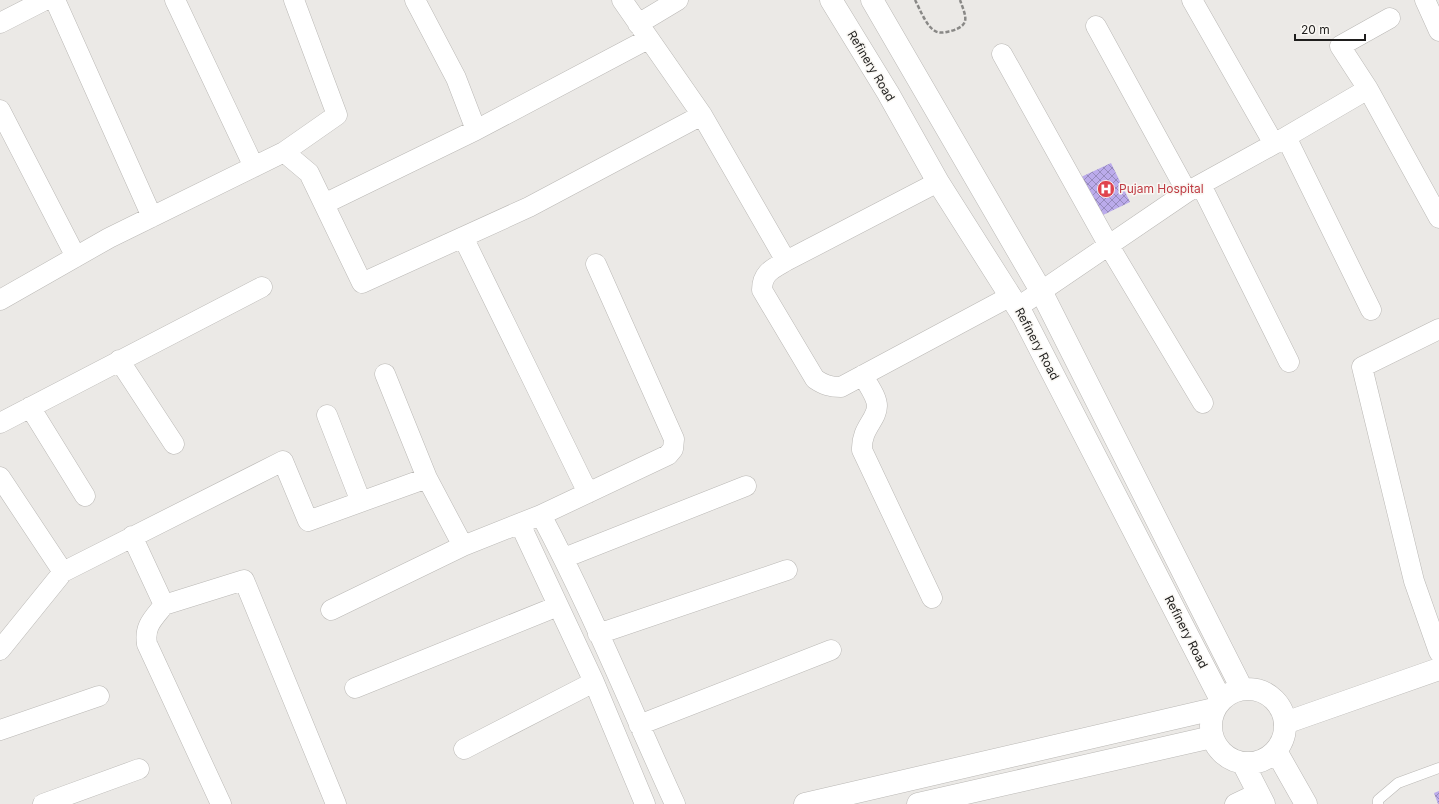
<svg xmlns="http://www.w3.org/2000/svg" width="1439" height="804" viewBox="0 0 1439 804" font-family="Inter,sans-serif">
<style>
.building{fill:url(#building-cross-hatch)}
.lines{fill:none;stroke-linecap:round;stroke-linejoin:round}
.lane-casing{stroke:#bab8b5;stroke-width:11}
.street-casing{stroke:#bab8b5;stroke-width:21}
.secondary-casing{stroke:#bab8b5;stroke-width:23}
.primary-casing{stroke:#bab8b5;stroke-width:23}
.path{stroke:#898886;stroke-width:2.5;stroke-dasharray:4 2;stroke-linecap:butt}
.lane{stroke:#fff;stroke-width:10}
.street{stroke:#fff;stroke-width:20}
.secondary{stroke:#fff;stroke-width:22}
.primary{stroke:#fff;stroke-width:22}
.labels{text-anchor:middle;stroke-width:3;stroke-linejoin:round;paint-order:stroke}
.street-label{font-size:12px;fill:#1f1e1d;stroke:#f9f7f3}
.health-label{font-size:12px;fill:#be3a42;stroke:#f9f7f3;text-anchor:start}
</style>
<defs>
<pattern id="building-cross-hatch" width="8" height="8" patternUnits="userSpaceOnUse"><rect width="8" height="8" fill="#bbabeb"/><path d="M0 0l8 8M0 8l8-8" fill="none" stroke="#978bbe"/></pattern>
</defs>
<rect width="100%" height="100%" fill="#ebe9e6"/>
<!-- building -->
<path class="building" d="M1111,163L1130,202L1101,216L1081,177Z
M1439,791V804H1438L1434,793Z"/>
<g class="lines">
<defs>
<path id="lane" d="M1378,804V800L1398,783L1439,768"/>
<path id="street" d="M55,0L152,217
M175,0L254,167
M415,0L456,78L476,130
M622,0L702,115L786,261L938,182
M1192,0L1274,144
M1425,0L1439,31
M0,23L45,0
M638,24L678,0
M1096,26L1187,192
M1002,54L1109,246L1203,403
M1368,89L1439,218
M0,110L76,257
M1286,137L1371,310
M284,152L337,115L294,0
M1201,185L1289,362
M324,204L476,130L648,39
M463,237L588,493
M786,261C772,269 762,273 762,290L815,379C824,385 830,387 841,387L1011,296
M0,300L109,238L284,152L309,173L362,283L529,207L702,115
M1018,307L1187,192L1274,144L1368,89L1340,46L1390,18
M1439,329L1362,367L1414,581L1439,652
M119,360L174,444
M385,374L427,478
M863,375C867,384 877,396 877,406C877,420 861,428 862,450L932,598
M30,407L85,496
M327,415L361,502
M0,423L262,287
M0,477L63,572L0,650
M541,515C591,609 631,708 675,804
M520,524L594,682L645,804
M132,536L164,605L244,580L336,804
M564,558L746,486
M63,572L283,461L308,521L427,478L463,546L541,515L668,455L673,449L674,439L596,264
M164,605C153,619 144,626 147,644L221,804
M331,610L463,546
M598,634L787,570
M355,688L558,606
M639,725L831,650
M0,730L99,696
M464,749L594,682
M43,804L139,769
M1235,804L1258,793"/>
<path id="secondary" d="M1285,723L1439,669
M805,804L1214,709
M918,804L1212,737"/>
<path id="primary" d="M831,0L888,93L938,182L1023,316L1221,700
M872,0L1041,291L1242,689
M1211 726a37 37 0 1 1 74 0a37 37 0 1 1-74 0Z
M1276,751L1306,804
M1243,763L1264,804"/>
</defs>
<!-- lane casing -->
<use href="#lane" class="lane-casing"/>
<!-- street casing -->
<use href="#street" class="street-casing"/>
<!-- secondary casing -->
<use href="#secondary" class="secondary-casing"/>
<!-- primary casing -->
<use href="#primary" class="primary-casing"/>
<!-- path -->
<path class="path" d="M915,0C920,9 926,26 935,31C940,34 946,32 951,31C971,25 966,17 960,0"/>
<!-- lane -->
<use href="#lane" class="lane"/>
<!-- street -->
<use href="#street" class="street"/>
<!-- secondary -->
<use href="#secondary" class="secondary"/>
<!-- primary -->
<use href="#primary" class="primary"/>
</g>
<!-- icons -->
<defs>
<symbol id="hospital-disc" viewBox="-11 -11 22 22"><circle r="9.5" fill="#e0444e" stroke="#f9f7f3"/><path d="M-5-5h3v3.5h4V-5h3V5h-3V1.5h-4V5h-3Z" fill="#fff"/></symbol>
</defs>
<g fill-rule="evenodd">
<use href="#hospital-disc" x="1096" y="179" width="20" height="20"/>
</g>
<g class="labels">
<!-- street labels -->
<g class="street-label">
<text transform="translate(871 66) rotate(59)" y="4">Refinery Road</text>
<text transform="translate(1037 344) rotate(62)" y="4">Refinery Road</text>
<text transform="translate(1186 632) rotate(63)" y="4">Refinery Road</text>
</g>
<!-- health labels -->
<g class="health-label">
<text x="1119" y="193">Pujam Hospital</text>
</g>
</g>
<!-- scale -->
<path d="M1295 34v6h70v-6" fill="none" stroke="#1f1e1d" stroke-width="2"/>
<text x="1301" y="34" font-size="12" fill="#1f1e1d" stroke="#f9f7f3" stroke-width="3" paint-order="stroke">20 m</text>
</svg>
